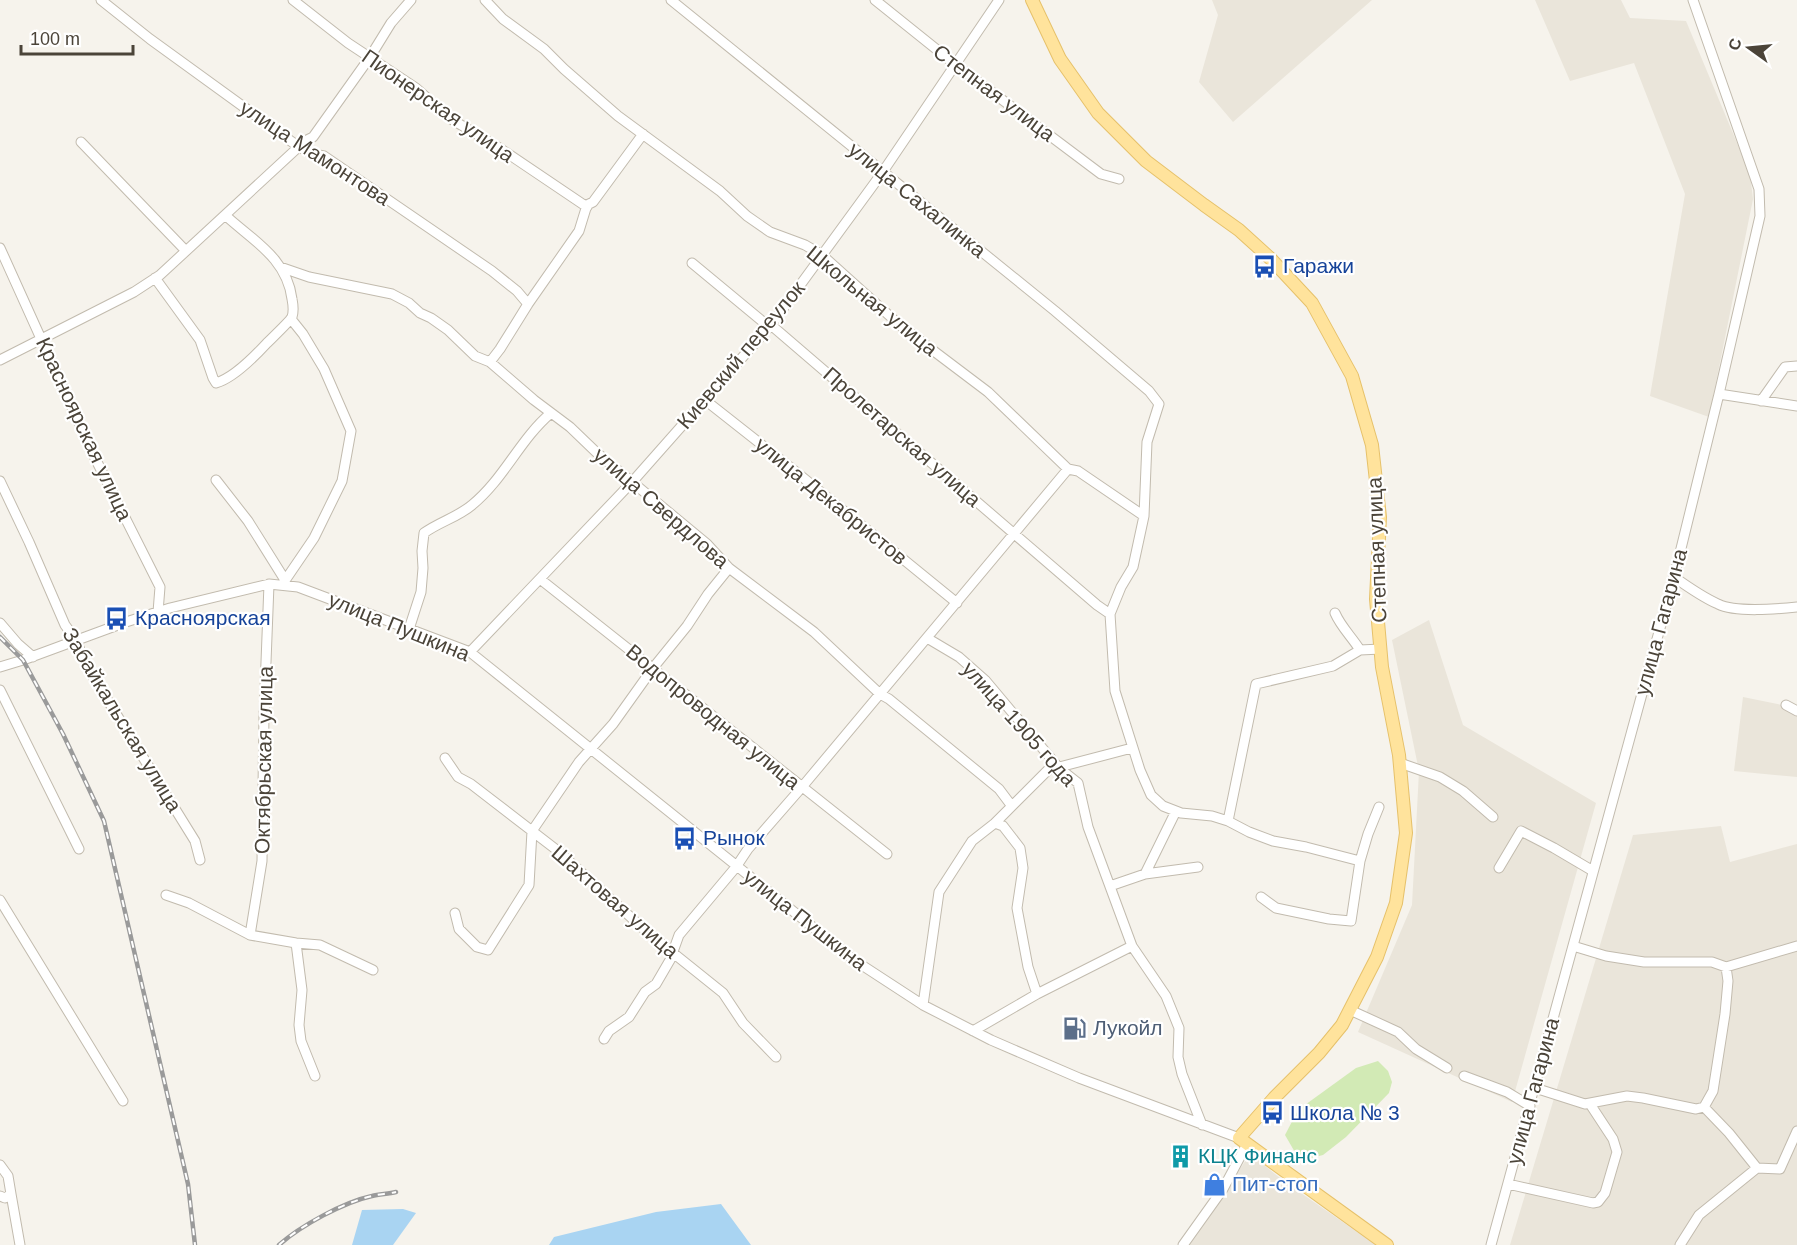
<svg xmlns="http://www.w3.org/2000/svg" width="1797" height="1245" viewBox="0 0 1797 1245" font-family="Arial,sans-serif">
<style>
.residential{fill:#eae5da}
.green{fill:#d2eab5}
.water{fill:#a9d4f2}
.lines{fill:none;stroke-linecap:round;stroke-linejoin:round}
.minor-casing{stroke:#c2bbae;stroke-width:11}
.major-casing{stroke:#e6c16a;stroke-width:14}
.minor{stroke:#fff;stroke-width:9}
.major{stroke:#ffe39c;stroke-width:12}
.rail-casing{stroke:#9a9a9a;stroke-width:4.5}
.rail{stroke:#fff;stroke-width:2;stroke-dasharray:7;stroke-linecap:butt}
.labels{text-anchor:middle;stroke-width:4.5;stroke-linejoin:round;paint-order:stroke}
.street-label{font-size:21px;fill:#4b4439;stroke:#fff}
.transit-label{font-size:21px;fill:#164399;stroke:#fff;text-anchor:start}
.service-label{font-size:21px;fill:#4e5e75;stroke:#fff;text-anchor:start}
.culture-label{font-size:21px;fill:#0d838f;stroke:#fff;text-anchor:start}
.shop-label{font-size:21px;fill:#366cbe;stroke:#fff;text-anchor:start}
</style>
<rect width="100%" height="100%" fill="#f6f3ec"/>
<!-- residential -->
<path class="residential" d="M1212,0H1372L1233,122L1199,82L1218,15Z
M1535,0H1621L1630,18L1686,21L1750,174L1753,199L1709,417L1650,396L1685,194L1634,63L1570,81Z
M1429,620L1463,725L1596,803L1512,1102L1358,1032L1412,905L1419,771L1392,640Z
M1743,697L1797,708V777L1734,771Z
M1721,826L1730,862L1797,844V1245H1510L1633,835Z
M1250,1154L1285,1182L1376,1245H1189Z"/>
<!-- green -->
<path class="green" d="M1378,1061L1388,1071L1392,1082L1389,1093L1346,1137L1323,1155L1311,1158L1296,1154L1285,1135L1298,1110L1356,1068Z"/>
<!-- water -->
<path class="water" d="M721,1204L751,1245H549L554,1237L656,1212Z
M403,1209L416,1213L393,1245H352L362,1210Z"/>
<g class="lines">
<defs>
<path id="minor" d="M101,0L150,39L299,147L313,154L324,156L492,271L517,291L528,304
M293,0L348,43L416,88L451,119L501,149L587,207
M485,0L503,19L544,49L564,69L618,116L720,191L747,216L770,232L805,245L822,255L902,327L988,392L1068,469L1078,471L1144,516
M671,0L1055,311L1149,391L1159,404L1147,442L1144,516L1133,567L1121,587L1110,614L1115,691L1140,770L1151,795L1163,806L1181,813L1212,816L1228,821L1249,832L1273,841L1306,847L1360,861L1368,834L1379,807
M875,0L956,65L1101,174L1119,179
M81,142L186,251
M0,248L94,456L160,587L158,612
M692,263L762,321L771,325L1097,605L1110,614
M280,267L309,277L392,294L409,303L420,313L431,318L448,330L475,356L490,362L534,400L570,427L596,452L707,544L729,568L814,632L880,694L889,699L999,789L1011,805
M155,278L200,340L213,378L216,383C234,378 255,356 267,343C272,338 290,321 292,317C294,311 293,304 292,299C287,258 252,240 225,215
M0,360L134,292L160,275L305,141L313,137L370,57L391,23L411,0
M490,362L500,349L528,304L579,231L587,205L593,202L643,134
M1719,394L1797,406
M705,400L790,467L957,603
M1761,401L1785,367L1797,366
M216,480L248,521L285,580
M0,481L29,542L65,625L76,640L87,667L195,841L200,860
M1674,577C1688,587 1702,597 1718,604C1736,613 1777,609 1797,607
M540,579L887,854
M282,585L314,538L342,481L351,431L324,369L303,334L291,319
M1335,613C1341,627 1352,637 1360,650
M0,623L18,644L33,657
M409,629L421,592L423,568L422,551L424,533C439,522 458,517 472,505C504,479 520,439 551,413
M927,638L959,657L985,680L1059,768L1078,783L1088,827L1132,946L1166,996L1179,1028L1178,1057L1182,1074L1202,1125
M470,652L633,481L771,325L882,173L999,0
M0,667L23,660L126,622L170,608L269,584L298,587L470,652L854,960L923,1005L991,1040L1079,1078L1239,1138
M0,690L79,849
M1786,705L1797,711
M445,758L458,777L471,784L558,851L647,932L723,993L743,1023L776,1057
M1400,763L1440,777L1463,791L1493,817
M1228,821L1256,684L1333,666L1360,650L1381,649
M995,823L1003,826L1020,848L1023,868L1017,908L1028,967L1037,994
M1499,868L1521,831L1554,848L1593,871
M1145,874L1198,867
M1110,886L1145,874L1176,811
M166,895L189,903L250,935L296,943L320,945L373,970
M1261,897L1276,908L1329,919L1351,921L1360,861
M0,900L123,1101
M455,913L459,929L477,947L488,950L529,885L532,831L579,762L613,724L653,668L687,626L708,594L729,568
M250,935L262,861L264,714L269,584
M296,943L302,990L299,1025L301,1041L315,1076
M1573,946L1606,956L1644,962H1712L1726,967L1797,946
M923,1005L939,892L972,841L995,823L1048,770L1132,748
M1350,1010L1398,1032L1416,1049L1447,1068
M973,1031L1037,994L1132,946
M604,1039L609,1031L629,1017L645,992L656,984L670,960L679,935L736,867L748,849L802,787L1068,469
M1464,1076L1507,1092L1530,1106
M1535,1088L1585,1104L1627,1096L1643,1098L1696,1109L1704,1107L1729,1133L1757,1168L1780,1169L1797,1131
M1704,1107L1713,1091L1725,1014L1728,981L1726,967
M0,1165L8,1176L11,1194L5,1198L0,1196
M1508,1184L1593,1203L1598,1202L1605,1193L1617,1152L1613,1139L1590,1104
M11,1194L20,1245
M1183,1245L1223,1189L1247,1144
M1491,1245L1674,577L1719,394L1760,216L1759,189L1693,0
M1680,1245L1699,1215L1757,1168"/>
<path id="major" d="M1032,0L1060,59L1098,113L1146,161L1204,205L1239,230L1271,259L1312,303L1352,376L1372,445L1380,517L1376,599L1382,667L1399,755L1406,833L1396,903L1377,957L1342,1025L1319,1053L1274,1098L1239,1138L1387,1245"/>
</defs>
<!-- minor casing -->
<use href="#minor" class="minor-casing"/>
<!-- major casing -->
<use href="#major" class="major-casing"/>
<!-- minor -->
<use href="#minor" class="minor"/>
<!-- major -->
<use href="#major" class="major"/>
<defs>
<path id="rail" d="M0,637L23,660L63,734L104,821L188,1184L195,1245
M279,1245C300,1226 344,1202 372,1196C379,1194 388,1194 396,1192"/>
</defs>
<!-- rail casing -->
<use href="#rail" class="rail-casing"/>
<!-- rail -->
<use href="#rail" class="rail"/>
</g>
<!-- icons -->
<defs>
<symbol id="bus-bare" viewBox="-9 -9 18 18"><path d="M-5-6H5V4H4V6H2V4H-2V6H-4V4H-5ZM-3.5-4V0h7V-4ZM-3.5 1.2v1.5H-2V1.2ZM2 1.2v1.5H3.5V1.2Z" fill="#1a4fb4" stroke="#fff" stroke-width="2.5" paint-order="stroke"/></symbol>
<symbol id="fuel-bare" viewBox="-9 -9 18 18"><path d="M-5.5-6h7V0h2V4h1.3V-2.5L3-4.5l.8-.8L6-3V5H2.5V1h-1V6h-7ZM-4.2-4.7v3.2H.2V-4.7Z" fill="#5c6f8a" stroke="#fff" stroke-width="2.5" paint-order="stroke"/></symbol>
<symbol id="building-bare" viewBox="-9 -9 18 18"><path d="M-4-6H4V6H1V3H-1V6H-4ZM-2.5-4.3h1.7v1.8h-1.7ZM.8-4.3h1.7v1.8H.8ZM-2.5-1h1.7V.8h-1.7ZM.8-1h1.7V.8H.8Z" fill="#0f9aa8" stroke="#fff" stroke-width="2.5" paint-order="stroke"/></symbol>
<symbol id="shop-bare" viewBox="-9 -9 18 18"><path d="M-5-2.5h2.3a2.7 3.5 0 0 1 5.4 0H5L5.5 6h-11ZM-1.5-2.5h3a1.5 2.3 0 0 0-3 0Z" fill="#3f7fe0" stroke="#fff" stroke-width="2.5" paint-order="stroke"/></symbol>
</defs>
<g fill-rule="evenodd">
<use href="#bus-bare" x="1248" y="250" width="33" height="33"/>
<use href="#bus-bare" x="100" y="602" width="33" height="33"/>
<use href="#bus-bare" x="668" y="822" width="33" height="33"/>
<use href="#fuel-bare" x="1058" y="1012" width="33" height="33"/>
<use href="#bus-bare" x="1256" y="1096" width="33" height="33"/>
<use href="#building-bare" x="1164" y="1140" width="33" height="33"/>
<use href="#shop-bare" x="1198" y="1168" width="33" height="33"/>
</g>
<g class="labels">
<!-- street labels -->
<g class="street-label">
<text transform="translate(994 93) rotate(37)" y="7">Степная улица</text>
<text transform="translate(438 106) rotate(35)" y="7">Пионерская улица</text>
<text transform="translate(315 153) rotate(33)" y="7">улица Мамонтова</text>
<text transform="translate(917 200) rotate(39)" y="7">улица Сахалинка</text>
<text transform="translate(872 301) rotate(39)" y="7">Школьная улица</text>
<text transform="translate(741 355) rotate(-50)" y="7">Киевский переулок</text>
<text transform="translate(84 429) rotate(65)" y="7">Красноярская улица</text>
<text transform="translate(902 437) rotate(41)" y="7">Пролетарская улица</text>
<text transform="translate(831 501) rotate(39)" y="7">улица Декабристов</text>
<text transform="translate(661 508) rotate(41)" y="7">улица Свердлова</text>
<text transform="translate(1377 550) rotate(-92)" y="7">Степная улица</text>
<text transform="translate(1661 622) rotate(-75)" y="7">улица Гагарина</text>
<text transform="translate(399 627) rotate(22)" y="7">улица Пушкина</text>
<text transform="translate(713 717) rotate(39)" y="7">Водопроводная улица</text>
<text transform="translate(122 720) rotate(59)" y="7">Забайкальская улица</text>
<text transform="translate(1019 724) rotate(48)" y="7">улица 1905 года</text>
<text transform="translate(264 760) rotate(-89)" y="7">Октябрьская улица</text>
<text transform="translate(615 902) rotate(41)" y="7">Шахтовая улица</text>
<text transform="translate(805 920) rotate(38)" y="7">улица Пушкина</text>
<text transform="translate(1533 1091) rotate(-75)" y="7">улица Гагарина</text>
</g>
<!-- transit labels -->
<g class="transit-label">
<text x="1283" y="273">Гаражи</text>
<text x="135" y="625">Красноярская</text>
<text x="703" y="845">Рынок</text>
<text x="1290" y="1120">Школа № 3</text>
</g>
<!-- service labels -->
<g class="service-label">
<text x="1093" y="1035">Лукойл</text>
</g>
<!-- culture labels -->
<g class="culture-label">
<text x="1198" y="1163">КЦК Финанс</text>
</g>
<!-- shop labels -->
<g class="shop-label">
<text x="1232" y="1191">Пит-стоп</text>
</g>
</g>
<!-- north arrow -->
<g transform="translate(1749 48) rotate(285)" stroke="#ffffff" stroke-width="4.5" paint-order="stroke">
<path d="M0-4.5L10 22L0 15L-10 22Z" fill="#4b4439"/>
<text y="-9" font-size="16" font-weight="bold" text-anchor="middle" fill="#4b4439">С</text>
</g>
<!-- scale -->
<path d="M21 45v9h112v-9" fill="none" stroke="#4b4439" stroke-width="3"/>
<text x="30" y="45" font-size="18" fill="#4b4439" stroke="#ffffff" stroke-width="4.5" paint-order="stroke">100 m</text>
</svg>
